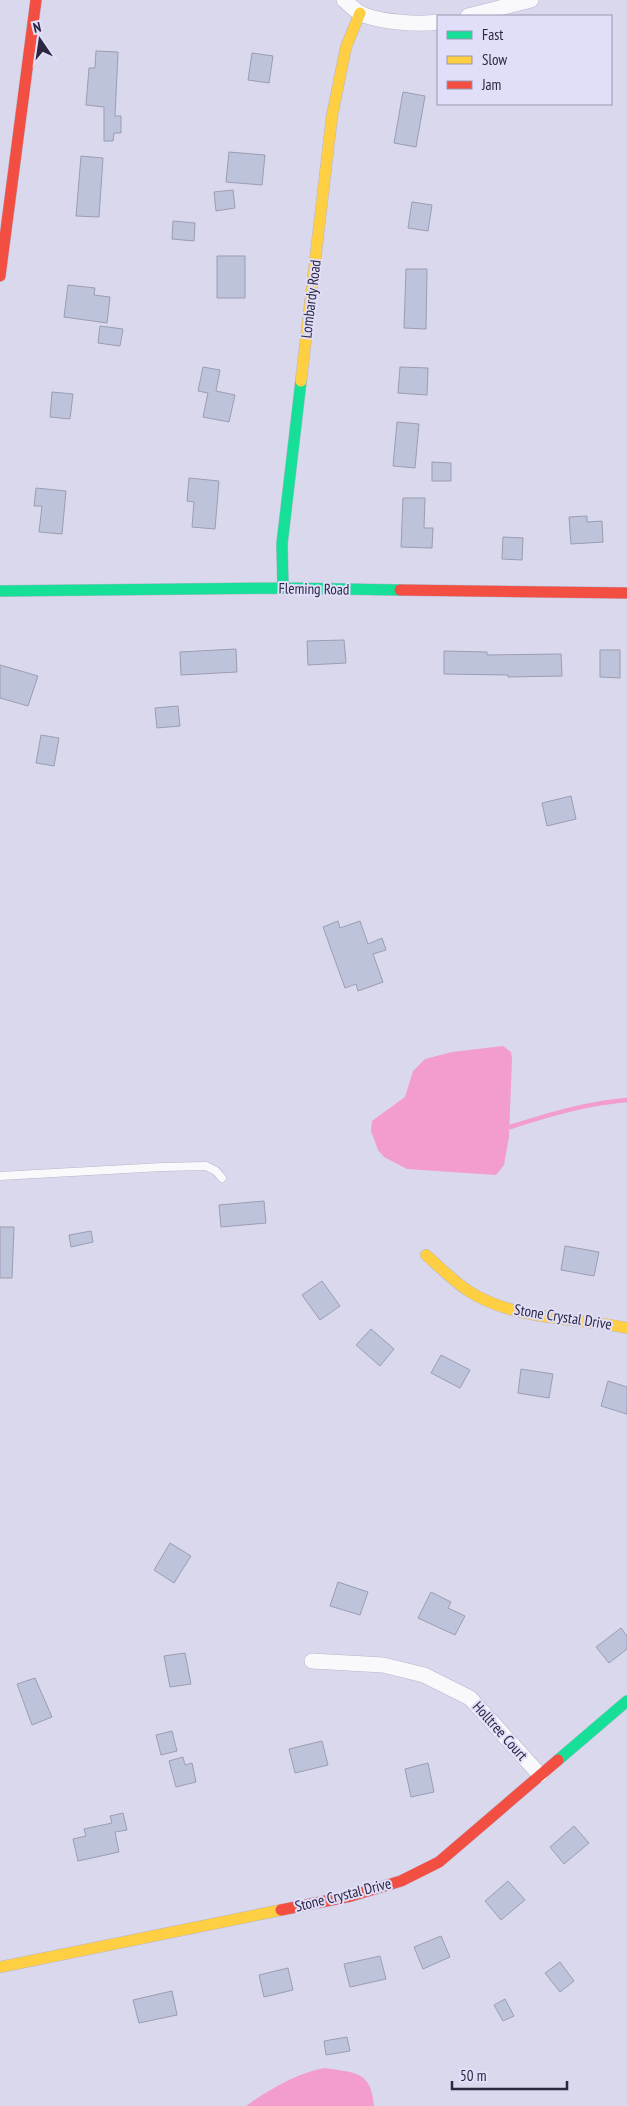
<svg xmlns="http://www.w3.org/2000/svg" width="627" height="2106" viewBox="0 0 627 2106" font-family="'PT Sans Narrow',sans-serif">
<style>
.water{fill:#f29dcd}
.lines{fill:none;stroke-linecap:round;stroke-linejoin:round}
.stream{stroke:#f29dcd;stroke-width:4.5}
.building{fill:#bec3dc;stroke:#9b9db1}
.lane-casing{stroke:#b8b5cb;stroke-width:9}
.street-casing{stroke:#b8b5cb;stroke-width:16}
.fast-casing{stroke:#b8b5cb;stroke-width:12}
.slow-casing{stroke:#b8b5cb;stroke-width:12}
.jam-casing{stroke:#b8b5cb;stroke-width:12}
.lane{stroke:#f9f9fc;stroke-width:8}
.street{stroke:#f9f9fc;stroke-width:15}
.fast{stroke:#16e098;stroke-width:11}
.slow{stroke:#ffcf43;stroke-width:11}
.jam{stroke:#f24e42;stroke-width:11}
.labels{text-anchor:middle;stroke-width:4;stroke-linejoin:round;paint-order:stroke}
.street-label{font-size:15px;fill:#2b2741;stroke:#e1def9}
</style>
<rect width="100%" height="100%" fill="#dad8ed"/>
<!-- water -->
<path class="water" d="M503,1046L511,1052L512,1059L509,1137L504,1165L496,1175L407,1169L384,1157L378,1150L371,1131L372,1121L405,1097L413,1071L425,1059L452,1052Z
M324,2068C355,2073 371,2070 374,2106H246C270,2089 295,2074 324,2068Z"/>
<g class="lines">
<!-- stream -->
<path class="stream" d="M504,1126L510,1127C548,1115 587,1103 627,1100"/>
</g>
<!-- building -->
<path class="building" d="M96,51L118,52L115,116H121V133H114L113,141H104V107L86,105L89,68H95Z
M252,53L273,56L269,83L248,80Z
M403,92L425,96L416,147L394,143Z
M229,152L265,155L262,185L226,182Z
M81,156L103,158L99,217L76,216Z
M233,190L235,208L216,211L214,192Z
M412,202L432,205L428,231L408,228Z
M173,221L195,223L194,241L172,239Z
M217,256H245V298H217Z
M406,269H427L426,329L404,328Z
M68,285L95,288L94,295L110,297L107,323L64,317Z
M100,326L123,329L120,346L98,343Z
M203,367L220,370L216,391L235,395L229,422L203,417L208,393L198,391Z
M400,367L428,368L427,395L398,393Z
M52,392L73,394L70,419L50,417Z
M397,422L419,424L415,468L393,466Z
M432,462L451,463V481H432Z
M189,478L219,481L215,529L192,527L194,502L187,501Z
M36,488L66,491L62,534L39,532L42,506H34Z
M403,498H425L424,528H433L432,548L401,547Z
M587,516V522L602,521L603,542L571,544L569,517Z
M503,537L523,538L522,560L502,559Z
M344,640L346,663L308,665L307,641Z
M236,649L237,672L181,675L180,652Z
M600,650H620V678L600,677Z
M444,651L487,652V655L561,654L562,676L508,677V675L444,674Z
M0,665L38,676L28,706L0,698Z
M178,706L180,726L157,728L155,708Z
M41,735L59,738L54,766L36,763Z
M571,796L576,819L547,826L542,803Z
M338,921L340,928L360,921L368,944L382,938L386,950L373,954L383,982L358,991L356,984L345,988L323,927Z
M264,1201L266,1223L221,1227L219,1205Z
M0,1227H14L12,1278H0Z
M91,1231L93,1242L71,1247L69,1235Z
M565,1246L599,1252L594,1276L561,1270Z
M322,1281L340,1306L320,1320L302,1295Z
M371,1329L394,1349L380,1366L356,1345Z
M441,1355L470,1370L460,1388L431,1373Z
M521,1369L553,1374L549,1398L518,1393Z
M608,1381L627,1387V1414L601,1406Z
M170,1543L191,1556L174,1583L154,1570Z
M338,1582L368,1592L360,1615L330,1606Z
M431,1592L451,1602L448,1608L465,1616L455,1635L418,1618Z
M621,1628L627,1636V1649L609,1663L596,1647Z
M185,1653L191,1684L170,1687L164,1656Z
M35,1678L52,1717L32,1725L17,1684Z
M172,1731L177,1751L161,1755L156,1735Z
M322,1741L328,1765L295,1773L289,1749Z
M183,1757L185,1765L192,1763L196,1782L176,1787L169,1761Z
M428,1763L434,1792L411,1797L405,1769Z
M123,1813L127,1830L115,1832L119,1852L78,1861L73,1839L86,1836L84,1829L112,1823L110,1816Z
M574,1826L589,1843L564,1864L550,1847Z
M508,1881L525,1900L501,1920L485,1901Z
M441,1936L450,1957L423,1969L414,1947Z
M380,1956L386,1979L350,1987L344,1964Z
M560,1962L574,1981L560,1992L545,1973Z
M288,1968L293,1990L264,1997L259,1975Z
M172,1991L177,2015L139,2023L133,2000Z
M505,1999L514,2016L503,2021L494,2005Z
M347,2037L350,2051L326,2055L324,2041Z"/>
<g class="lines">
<defs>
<path id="lane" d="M0,1176L162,1167L206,1166L216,1171L222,1178"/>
<path id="street" d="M344,0C349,4 354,10 360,13C376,22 420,25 438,22
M468,16L531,0
M312,1661L383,1665L424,1675L470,1698L540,1775"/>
<path id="fast" d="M283,588L282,544L301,381
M0,591L283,588L400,590
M558,1760L627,1701"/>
<path id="slow" d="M301,381L332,116L346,47L360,13
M426,1255C440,1267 454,1282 470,1292C517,1321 575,1317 627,1328
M0,1967L281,1910"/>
<path id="jam" d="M0,276L36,0
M400,590L627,593
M281,1910L351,1896L401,1881L439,1862L558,1760"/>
</defs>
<!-- lane casing -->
<use href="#lane" class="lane-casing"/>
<!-- street casing -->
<use href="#street" class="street-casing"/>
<!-- fast casing -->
<use href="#fast" class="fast-casing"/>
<!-- slow casing -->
<use href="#slow" class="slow-casing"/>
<!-- jam casing -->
<use href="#jam" class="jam-casing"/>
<!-- lane -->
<use href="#lane" class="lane"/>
<!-- street -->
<use href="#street" class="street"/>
<!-- fast -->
<use href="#fast" class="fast"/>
<!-- slow -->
<use href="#slow" class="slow"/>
<!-- jam -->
<use href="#jam" class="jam"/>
</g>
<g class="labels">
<!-- street labels -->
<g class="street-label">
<text transform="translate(311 299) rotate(-83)" y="5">Lombardy Road</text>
<text transform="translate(314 589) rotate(1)" y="5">Fleming Road</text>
<text transform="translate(563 1317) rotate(9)" y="5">Stone Crystal Drive</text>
<text transform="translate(500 1731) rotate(48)" y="5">Holltree Court</text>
<text transform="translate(343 1895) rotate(-14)" y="5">Stone Crystal Drive</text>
</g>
</g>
<!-- legend -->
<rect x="437" y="15" width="175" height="90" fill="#e1def9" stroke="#9895af"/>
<rect x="447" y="31" width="25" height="8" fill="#16e098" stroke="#9895af"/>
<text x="482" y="40" font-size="15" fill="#2b2741">Fast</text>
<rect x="447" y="56" width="25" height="8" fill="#ffcf43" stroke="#9895af"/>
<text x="482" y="65" font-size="15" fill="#2b2741">Slow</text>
<rect x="447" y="81" width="25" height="8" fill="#f24e42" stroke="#9895af"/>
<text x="482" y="90" font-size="15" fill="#2b2741">Jam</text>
<!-- north arrow -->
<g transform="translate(40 40) rotate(347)" stroke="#e1def9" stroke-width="4" paint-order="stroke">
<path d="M0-4L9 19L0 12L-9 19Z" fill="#2b2741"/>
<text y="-8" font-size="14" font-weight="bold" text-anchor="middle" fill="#2b2741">N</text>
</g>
<!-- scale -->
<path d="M452 2081v8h115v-8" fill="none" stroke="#2b2741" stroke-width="2.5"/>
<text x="460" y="2081" font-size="15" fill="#2b2741" stroke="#e1def9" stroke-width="4" paint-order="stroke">50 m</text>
</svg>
